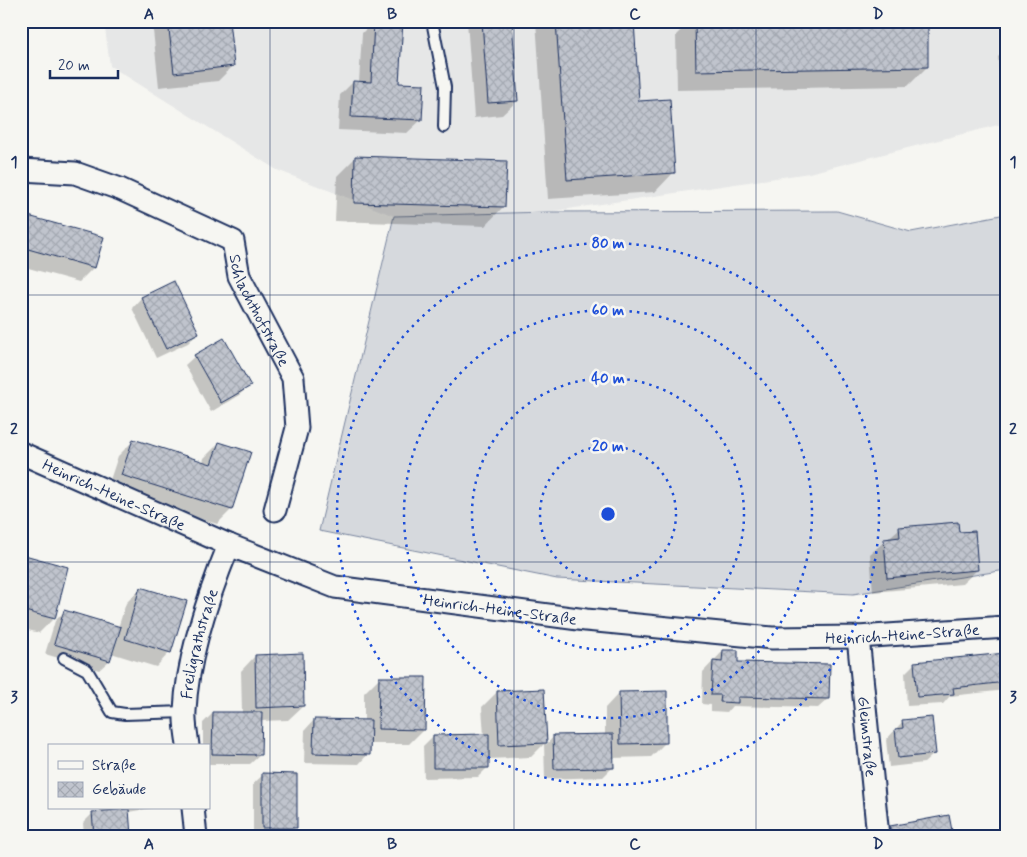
<svg xmlns="http://www.w3.org/2000/svg" width="1027" height="857" viewBox="0 0 1027 857" font-family="Mynerve,sans-serif">
<style>
.built{fill:#e6e7e7}
.pitch{fill:#d6d9dd;stroke:#78849e}
.shadow{fill:#0003}
.building{fill:url(#building-cross-hatch);stroke:#1b2f5e}
.lines{fill:none;stroke-linecap:round;stroke-linejoin:round}
.lane-casing{stroke:#1b2f5e;stroke-width:14}
.street-casing{stroke:#1b2f5e;stroke-width:25}
.lane{stroke:#f6f6f2;stroke-width:10}
.street{stroke:#f6f6f2;stroke-width:21}
.grid{fill:none;stroke:#1b2f5e;stroke-width:1;stroke-opacity:0.55}
.ring{fill:none;stroke:#1d4ed8;stroke-width:2.5;stroke-dasharray:2.5 5}
.labels{text-anchor:middle;stroke-width:5;stroke-linejoin:round;paint-order:stroke}
.street-label{font-size:16px;fill:#1b2f5e;stroke:#f6f6f2}
.centre{fill:#1d4ed8;stroke:#f6f6f2;stroke-width:2.5}
.ring-label{font-size:15px;text-anchor:middle;font-weight:bold;fill:#1d4ed8;stroke:#f6f6f2;stroke-width:5;stroke-linejoin:round;paint-order:stroke}
.neatline{fill:none;stroke:#1b2f5e;stroke-width:2}
.grid-label{font-size:16px;text-anchor:middle;font-weight:bold;fill:#1b2f5e}
</style>
<defs>
<pattern id="building-cross-hatch" width="8" height="8" patternUnits="userSpaceOnUse" patternTransform="scale(1.25)"><rect width="8" height="8" fill="#c0c4cd"/><path d="M0 0l8 8M0 8l8-8" fill="none" stroke="#a4a9b2"/></pattern>
</defs>
<rect width="100%" height="100%" fill="#f6f6f2"/>
<filter id="ink" filterUnits="userSpaceOnUse"><feTurbulence type="fractalNoise" baseFrequency=".02" numOctaves="2"/><feDisplacementMap in="SourceGraphic" scale="10" xChannelSelector="R" yChannelSelector="G"/><feConvolveMatrix kernelMatrix="1 2 1 2 8 2 1 2 1" color-interpolation-filters="sRGB"/></filter>
<g filter="url(#ink)">
<!-- built -->
<path class="built" d="M104,21H1006V123L809,173L548,212L394,216L277,170L110,66Z"/>
<!-- pitch -->
<path class="pitch" d="M837,211L911,232L1006,214V570L853,594L557,579L319,531L394,216L548,212Z"/>
<!-- shadow -->
<path class="shadow" d="M152,21H228L233,66L218,81L159,87Z
M374,21L398,84L421,120L407,133L338,130L340,95L353,82H359L362,33Z
M467,21H511L517,101L502,115L474,118Z
M536,21H633L638,102L674,172L655,192L548,199Z
M690,21H926L927,67L908,86L677,90L676,35Z
M1006,49V88H1000L998,57Z
M356,157L504,206L485,226L335,221L337,176Z
M21,215L94,267L79,282L21,266Z
M173,282L198,333L188,343L156,358L132,308L141,298Z
M195,356L249,386L239,395L211,412L185,365Z
M133,441L203,463L204,458L219,443L231,510L217,524L107,489L118,456Z
M899,529L958,534L977,570L962,584L873,592L870,554Z
M21,556L54,618L39,633L21,628Z
M140,589L170,652L156,667L111,653L109,661L99,670L45,654L55,621L65,611L118,628L126,603Z
M723,651L737,663L828,699L818,708L732,706L727,712L711,711V705L702,704L703,672Z
M1006,654V690L950,696L943,704L907,706L905,673L915,663Z
M255,656L303,706L288,720L261,721L260,755L250,764H209V746H203V723L213,713H242L241,671Z
M379,678L424,729L409,744H369L368,754L359,764L304,763L305,730L314,720L364,722V693Z
M543,690L546,745L554,736L605,735V708L619,693L666,742L651,757L612,758L613,767L603,777L545,779L544,744L531,757L488,759V767L478,777L424,778L423,746L433,736H484L482,707L497,692Z
M903,721L934,754L924,763L889,767L886,740Z
M263,775L296,827L287,836H220L222,834L253,835V784Z
M100,808H152L128,812L130,836H84L83,823L93,813L100,812Z"/>
<!-- building -->
<path class="building" d="M168,21H229L234,66L174,73Z
M374,21H403L399,83L424,84L422,120L351,117L353,81L371,82Z
M482,21H512L518,101L488,103Z
M556,21H634L639,101L670,99L675,173L567,180Z
M695,21H928V67L696,71Z
M355,156L507,161L505,207L354,203Z
M21,214L104,237L95,268L21,247Z
M174,281L199,333L166,349L141,297Z
M224,338L251,386L221,403L194,355Z
M133,439L211,464L219,442L251,452L232,510L121,475Z
M958,522L959,532L975,531L978,570L887,578L884,539L900,537L899,527Z
M21,554L68,567L55,619L21,610Z
M140,587L187,601L171,653L125,639Z
M64,610L121,627L110,661L54,644Z
M723,650H738V662L830,664L829,699L738,697V703L720,702L721,695H711L713,661L722,662Z
M303,653L304,706L256,708L255,655Z
M1006,653V682L953,688L954,694L917,697L914,662Z
M379,677H426L425,730L378,729Z
M544,689L547,743L499,745L497,691Z
M667,691V743L620,744L619,692Z
M213,712H262L261,755L212,754Z
M932,717L936,754L898,758L895,729L903,728L902,720Z
M314,719L371,720L370,755L313,753Z
M489,734V768H433V735Z
M613,734L614,768L554,769L553,735Z
M262,773L297,774V828H262Z
M129,809L131,836H94L92,812Z
M949,815L953,836H890V826Z"/>
<g class="lines">
<defs>
<path id="lane" d="M432,21L445,87L444,127
M64,658L87,670L112,712L125,714L185,712"/>
<g id="street">
<path id="s1" d="M21,170L75,173L120,189L233,241L239,276L293,378L297,428L275,510"/>
<path id="s2" d="M21,453L229,545L335,587L586,620L772,638L858,637L1006,627"/>
<path id="s3" d="M858,637L878,836"/>
<path id="s4" d="M188,746C187,735 184,723 185,711C187,658 209,594 229,545"/>
<path d="M193,808L196,836"/>
</g>
</defs>
<!-- lane casing -->
<use href="#lane" class="lane-casing"/>
<!-- street casing -->
<use href="#street" class="street-casing"/>
<!-- lane -->
<use href="#lane" class="lane"/>
<!-- street -->
<use href="#street" class="street"/>
</g>
</g>
<!-- grid -->
<path class="grid" d="M270,21V836M514,21V836M756,21V836M21,295H1006M21,562H1006"/>
<!-- distance rings -->
<g class="ring">
<circle cx="608" cy="514" r="68"/>
<circle cx="608" cy="514" r="136"/>
<circle cx="608" cy="514" r="204"/>
<circle cx="608" cy="514" r="271"/>
</g>
<g class="labels">
<!-- street labels -->
<g class="street-label">
<text dy="6" stroke="none"><textPath href="#s1" startOffset="301">Schlachthofstraße</textPath></text>
<text dy="6" stroke="none"><textPath href="#s2" startOffset="102">Heinrich-Heine-Straße</textPath></text>
<text dy="6" stroke="none"><textPath href="#s2" startOffset="508">Heinrich-Heine-Straße</textPath></text>
<text dy="6" stroke="none"><textPath href="#s2" startOffset="912">Heinrich-Heine-Straße</textPath></text>
<text dy="6" stroke="none"><textPath href="#s4" startOffset="104">Freiligrathstraße</textPath></text>
<text dy="6" stroke="none"><textPath href="#s3" startOffset="100">Gleimstraße</textPath></text>
</g>
</g>
<circle cx="608" cy="514" r="8" class="centre"/>
<g class="ring-label">
<text x="608" y="248">80 m</text>
<text x="608" y="315">60 m</text>
<text x="608" y="383">40 m</text>
<text x="608" y="451">20 m</text>
</g>
<!-- margin -->
<rect width="1027" height="857" fill="none" stroke="#f6f6f2" stroke-width="55"/>
<!-- legend -->
<rect x="48" y="744" width="162" height="65" fill="#f6f6f2" stroke="#9ea6b7"/>
<rect x="58" y="761" width="25" height="8" fill="#f6f6f2" stroke="#9ea6b7"/>
<text x="92" y="770" font-size="15" fill="#1b2f5e">Straße</text>
<rect x="58" y="782" width="25" height="15" fill="url(#building-cross-hatch)" stroke="#9ea6b7"/>
<text x="92" y="794" font-size="15" fill="#1b2f5e">Gebäude</text>
<!-- scale -->
<path d="M50 70v8h68v-8" fill="none" stroke="#1b2f5e" stroke-width="2.5"/>
<text x="58" y="70" font-size="15" fill="#1b2f5e" stroke="#f6f6f2" stroke-width="4" paint-order="stroke">20 m</text>
<rect x="28" y="28" width="972" height="802" class="neatline"/>
<g class="grid-label">
<text x="149" y="19">A</text>
<text x="392" y="19">B</text>
<text x="635" y="19">C</text>
<text x="878" y="19">D</text>
<text x="14" y="167">1</text>
<text x="1013" y="167">1</text>
<text x="14" y="434">2</text>
<text x="1013" y="434">2</text>
<text x="14" y="702">3</text>
<text x="1013" y="702">3</text>
<text x="149" y="849">A</text>
<text x="392" y="849">B</text>
<text x="635" y="849">C</text>
<text x="878" y="849">D</text>
</g>
</svg>
